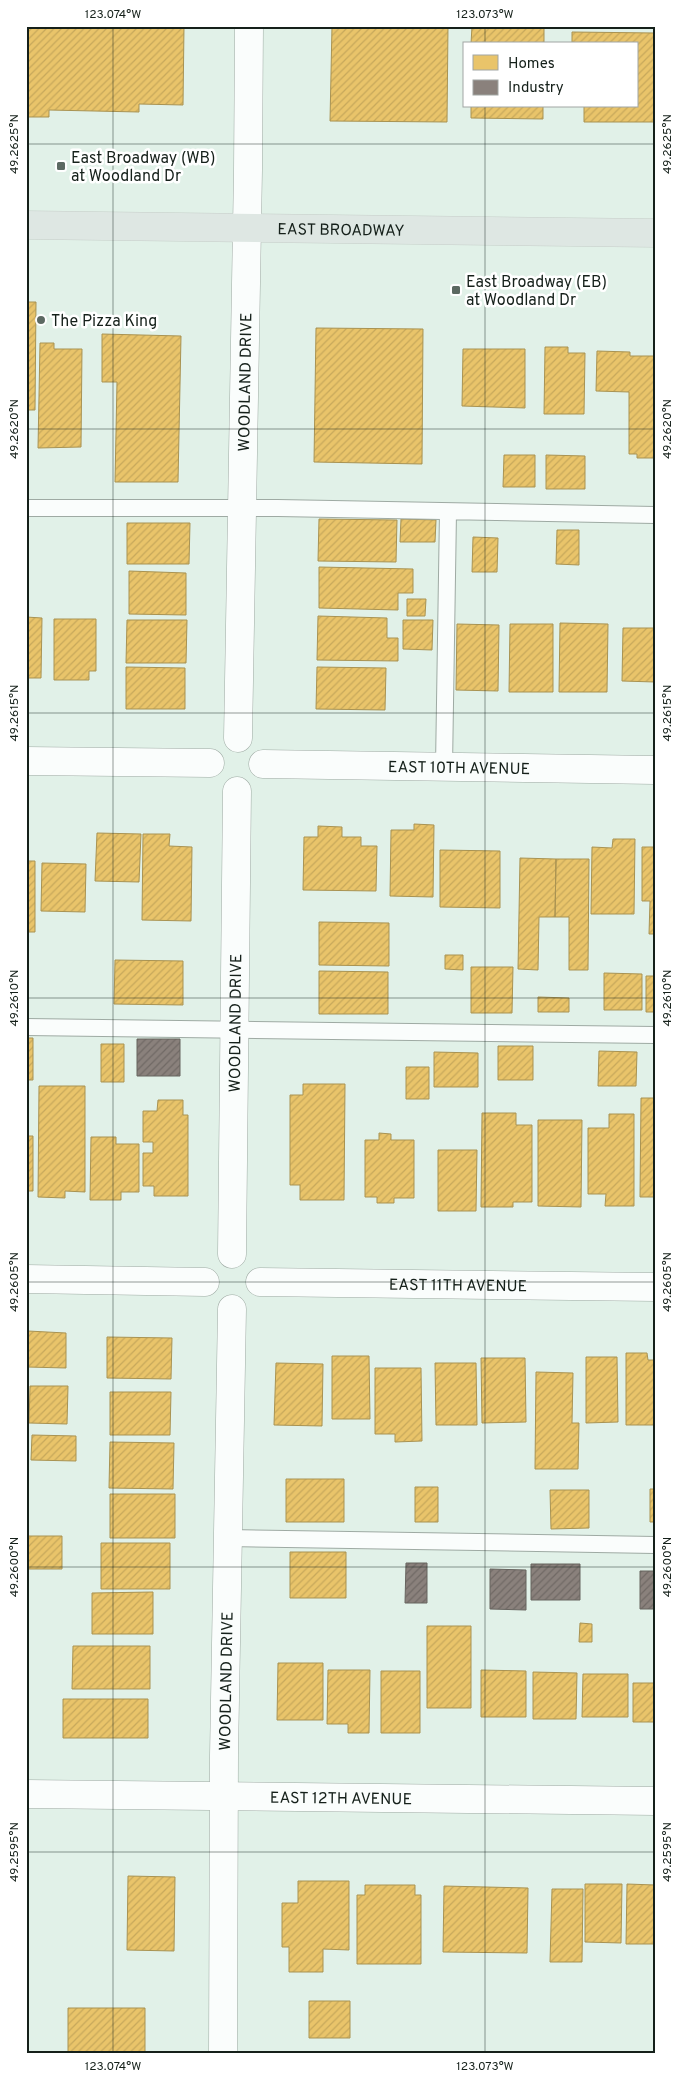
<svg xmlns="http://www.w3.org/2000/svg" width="681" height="2079" viewBox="0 0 681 2079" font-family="Overpass,sans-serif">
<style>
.homes{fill:url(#homes-hatch);stroke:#a99352}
.industry{fill:url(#industry-hatch);stroke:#67645f}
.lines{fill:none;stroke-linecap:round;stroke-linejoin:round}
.service-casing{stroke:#9eaaa3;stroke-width:18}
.minor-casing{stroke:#9eaaa3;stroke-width:29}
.tertiary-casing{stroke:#9eaaa3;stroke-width:29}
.primary-casing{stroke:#c6cec9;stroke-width:29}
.service{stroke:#fafdfc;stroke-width:16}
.minor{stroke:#fafdfc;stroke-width:28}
.tertiary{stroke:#fafdfc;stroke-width:28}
.primary{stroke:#dee7e3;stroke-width:28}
.ticks{fill:none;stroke:#15201a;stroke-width:1;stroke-opacity:0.45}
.poi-dot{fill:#5c6962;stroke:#fff;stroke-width:2}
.labels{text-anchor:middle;stroke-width:5;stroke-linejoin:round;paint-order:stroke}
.poi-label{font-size:16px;fill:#15201a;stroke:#fff;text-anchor:start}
.street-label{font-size:16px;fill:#15201a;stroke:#fff}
.neatline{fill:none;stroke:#15201a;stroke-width:2}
.ticks-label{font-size:12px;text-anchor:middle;fill:#15201a}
</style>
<defs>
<pattern id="homes-hatch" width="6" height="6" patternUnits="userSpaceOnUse" patternTransform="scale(1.25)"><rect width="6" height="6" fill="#e9c46a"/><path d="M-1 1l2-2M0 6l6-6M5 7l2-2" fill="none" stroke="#c7a85b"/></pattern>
<pattern id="industry-hatch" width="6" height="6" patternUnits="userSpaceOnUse" patternTransform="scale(1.25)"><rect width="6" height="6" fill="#8a817c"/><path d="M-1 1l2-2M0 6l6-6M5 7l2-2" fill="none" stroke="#706965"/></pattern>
</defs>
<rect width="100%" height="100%" fill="#e1f1e8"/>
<!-- homes -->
<path class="homes" d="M26,26H184L183,105L139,104V112L49,110V117H26Z
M332,26H448L447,122L330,121Z
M472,26H544V44H471Z
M572,32L655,33V122H584V106H637V44H572Z
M471,106H543V119L471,118Z
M26,302H36L35,410H26Z
M316,328L423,329L422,464L314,462Z
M102,334L181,336L178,482H115L117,382H102Z
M40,343H54V349H82L81,447L38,448Z
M545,347H568V353H585L584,414H544Z
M463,349H525V408L462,406Z
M597,351L630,352V356H655V458H637V454H629V392L596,391Z
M504,455H535V487H503Z
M546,455L585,456V489H546Z
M319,519L397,520L396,562L318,561Z
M401,519L436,520L435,542H400Z
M127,523H190L189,564H127Z
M557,530H579V565L556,564Z
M473,537L498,538L497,572H472Z
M319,567L413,569V593H398V610L319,608Z
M129,571L186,573V615L129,614Z
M407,599H426L425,616H407Z
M318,616L387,618V638H398V661L317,660Z
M26,617L42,618L41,678H26Z
M54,619H96V671H89V680H54Z
M127,620H187L186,663H126Z
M403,620H433L432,650L403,649Z
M560,623L608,624L607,692H559Z
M457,624L499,625L498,691L456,690Z
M510,624H553V692H509Z
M623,628H655V682L622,681Z
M126,667L185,668V709H126Z
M317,667L386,668L385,710L316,709Z
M414,824L434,825L433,897L390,896L391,830H414Z
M318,826L342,827V837H361V846H377L376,891L303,890L304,837H318Z
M97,833L141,834L139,882L95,881Z
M143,834H170L169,846L192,847L191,921L142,920Z
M613,839H635L634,914H591L592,847L612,848Z
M642,847H655V934H649L650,901H642Z
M440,850L500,851V908L440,907Z
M520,858L556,859L555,917H539L538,970L518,969Z
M556,859H589L588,970H569V917H555Z
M26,861H35V932H26Z
M42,863L86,864L85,912L41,911Z
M319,922L389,923V966L319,965Z
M445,955H463V970L445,969Z
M115,960L183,961V1005L114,1004Z
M471,967H513L512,1013H471Z
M319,971L388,972V1014H319Z
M604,973L642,974V1010H604Z
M646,976H655V1012H646Z
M538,997L569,998V1012H538Z
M26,1038H33V1080H26Z
M101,1044H124V1082H101Z
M498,1046H533V1080H498Z
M599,1051L637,1052L636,1086H598Z
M434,1052L478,1053V1087H434Z
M406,1067H429V1099H406Z
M303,1084H345L344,1200H300V1185H290V1095H303Z
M39,1086H85V1192L65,1191V1198L38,1197Z
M641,1098H655V1197H640Z
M158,1100H183V1115H188V1196H154V1186H143V1153H153V1142H143V1111H157Z
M482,1113H516V1125H532V1202H513V1207H481Z
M609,1114H634V1206H605L606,1194H588V1128H609Z
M538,1120H582L581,1207L538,1206Z
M379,1133L391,1134V1140H414V1198H394V1203H377V1197H365V1140H379Z
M26,1136H33V1191H26Z
M91,1137H116V1144H139V1192H121V1200H90Z
M438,1150H477L476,1211H438Z
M28,1331L66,1333V1368L27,1367Z
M107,1337L172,1338L171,1379L107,1378Z
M626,1353H647L648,1360H655V1425H626Z
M332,1356H369L370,1419H332Z
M586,1357H617L618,1422L586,1423Z
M481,1358H525L526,1422L482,1423Z
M276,1363L323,1364L322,1426L274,1425Z
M435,1363H476L477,1425H436Z
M375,1368H421L422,1441L395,1442V1434H375Z
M536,1372L573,1373L572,1423H579L578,1469H535Z
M30,1386H68L67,1424L29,1423Z
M110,1392H171L170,1435H110Z
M32,1435L76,1436V1461L31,1460Z
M110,1442L174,1443L173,1489L109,1488Z
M286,1479H344V1522H286Z
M415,1487H438V1522H415Z
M650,1489H655V1522H650Z
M550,1490H589V1528L551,1529Z
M110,1494H175V1538H110Z
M28,1536H62V1569H28Z
M101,1543H170V1589H101Z
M290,1552H346V1598H290Z
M153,1592V1634H92V1593Z
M580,1623L592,1624V1642H579Z
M427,1626H471V1708H427Z
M73,1646H150V1689H72Z
M278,1663H323V1720H277Z
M328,1670H370L369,1733H348V1724H327Z
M481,1670L526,1671V1717H481Z
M381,1671H420V1733H381Z
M533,1672L577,1673L576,1719H533Z
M583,1674H628V1717H582Z
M633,1683H655V1722H633Z
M63,1699H148V1738H63Z
M128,1876L175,1877L174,1951L127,1950Z
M298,1881H349V1950L323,1949V1972H289V1947H282V1903H298Z
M585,1884H622L621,1943L585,1942Z
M627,1884L655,1885V1944H626Z
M365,1885H415V1895H421V1964H357V1895H365Z
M444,1886L528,1888L527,1953L443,1952Z
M552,1889H583L582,1962H550Z
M309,2001H350V2038H309Z
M68,2008H145V2052H68Z"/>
<!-- industry -->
<path class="industry" d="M137,1039H180V1076H137Z
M406,1563H427V1603H405Z
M531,1564H580V1600H531Z
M490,1569L526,1570V1610L490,1609Z
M640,1571H655V1609H640Z"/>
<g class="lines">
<defs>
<path id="service" d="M26,508H278L655,515
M444,767L448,512
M26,1027L655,1035
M228,1538L655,1545"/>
<g id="minor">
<path id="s1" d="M238,738L248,170L249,26"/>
<path d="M26,761L210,763"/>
<path id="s2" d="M263,764L655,770"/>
<path id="s3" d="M232,1254L237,791"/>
<path d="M26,1279L205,1282"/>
<path id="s4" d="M260,1282L655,1287"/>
<path id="s5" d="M223,2053L224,1755L232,1309"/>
</g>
<g id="tertiary">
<path id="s6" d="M26,1794L655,1801"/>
</g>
<g id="primary">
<path id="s7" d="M26,225L655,233"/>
</g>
</defs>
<!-- service casing -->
<use href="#service" class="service-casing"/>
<!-- minor casing -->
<use href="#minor" class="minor-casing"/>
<!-- tertiary casing -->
<use href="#tertiary" class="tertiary-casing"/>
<!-- primary casing -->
<use href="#primary" class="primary-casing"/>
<!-- service -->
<use href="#service" class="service"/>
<!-- minor -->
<use href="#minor" class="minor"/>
<!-- tertiary -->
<use href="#tertiary" class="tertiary"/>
<!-- primary -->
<use href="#primary" class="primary"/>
</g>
<!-- ticks -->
<path class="ticks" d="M113,26V2053M485,26V44M485,106V2053M26,144H655M26,429H655M26,713H655M26,998H655M26,1282H655M26,1567H655M26,1852H655"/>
<!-- markers -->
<g class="poi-dot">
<rect x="56" y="161" width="10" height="10" rx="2.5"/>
<rect x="451" y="285" width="10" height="10" rx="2.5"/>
<circle cx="41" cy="320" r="5"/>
</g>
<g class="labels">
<!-- poi labels -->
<g class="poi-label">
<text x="71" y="163">East Broadway (WB)<tspan x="71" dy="18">at Woodland Dr</tspan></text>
<text x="466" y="287">East Broadway (EB)<tspan x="466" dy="18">at Woodland Dr</tspan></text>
<text x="51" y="326">The Pizza King</text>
</g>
<!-- street labels -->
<g class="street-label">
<text dy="6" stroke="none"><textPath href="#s7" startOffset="315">EAST BROADWAY</textPath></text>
<text dy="6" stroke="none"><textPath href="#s1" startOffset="356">WOODLAND DRIVE</textPath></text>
<text dy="6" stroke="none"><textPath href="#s2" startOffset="196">EAST 10TH AVENUE</textPath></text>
<text dy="6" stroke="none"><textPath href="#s3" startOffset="231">WOODLAND DRIVE</textPath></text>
<text dy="6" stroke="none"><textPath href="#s4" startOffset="198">EAST 11TH AVENUE</textPath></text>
<text dy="6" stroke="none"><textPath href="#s5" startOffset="372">WOODLAND DRIVE</textPath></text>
<text dy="6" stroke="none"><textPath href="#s6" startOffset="315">EAST 12TH AVENUE</textPath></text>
</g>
</g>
<!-- border -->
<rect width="681" height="2079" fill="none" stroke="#ffffff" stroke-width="55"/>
<!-- legend -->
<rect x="463" y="42" width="175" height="65" fill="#ffffff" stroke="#a1a6a3"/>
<rect x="473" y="55" width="25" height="15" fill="#e9c46a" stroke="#a1a6a3"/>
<text x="508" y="68" font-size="15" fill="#15201a">Homes</text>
<rect x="473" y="80" width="25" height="15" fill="#8a817c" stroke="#a1a6a3"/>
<text x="508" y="92" font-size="15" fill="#15201a">Industry</text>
<rect x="28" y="28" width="626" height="2024" class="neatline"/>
<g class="ticks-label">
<text x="113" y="18">123.074°W</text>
<text x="485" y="18">123.073°W</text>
<text transform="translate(14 144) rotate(-90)" y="4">49.2625°N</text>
<text transform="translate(667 144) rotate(-90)" y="4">49.2625°N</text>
<text transform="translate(14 429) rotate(-90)" y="4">49.2620°N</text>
<text transform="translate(667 429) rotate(-90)" y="4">49.2620°N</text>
<text transform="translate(14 713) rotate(-90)" y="4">49.2615°N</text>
<text transform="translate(667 713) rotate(-90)" y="4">49.2615°N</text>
<text transform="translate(14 998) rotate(-90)" y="4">49.2610°N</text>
<text transform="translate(667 998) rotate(-90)" y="4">49.2610°N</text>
<text transform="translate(14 1282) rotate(-90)" y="4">49.2605°N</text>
<text transform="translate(667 1282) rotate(-90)" y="4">49.2605°N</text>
<text transform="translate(14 1567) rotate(-90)" y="4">49.2600°N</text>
<text transform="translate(667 1567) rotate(-90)" y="4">49.2600°N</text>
<text transform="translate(14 1852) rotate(-90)" y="4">49.2595°N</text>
<text transform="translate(667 1852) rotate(-90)" y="4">49.2595°N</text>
<text x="113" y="2070">123.074°W</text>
<text x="485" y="2070">123.073°W</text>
</g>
</svg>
